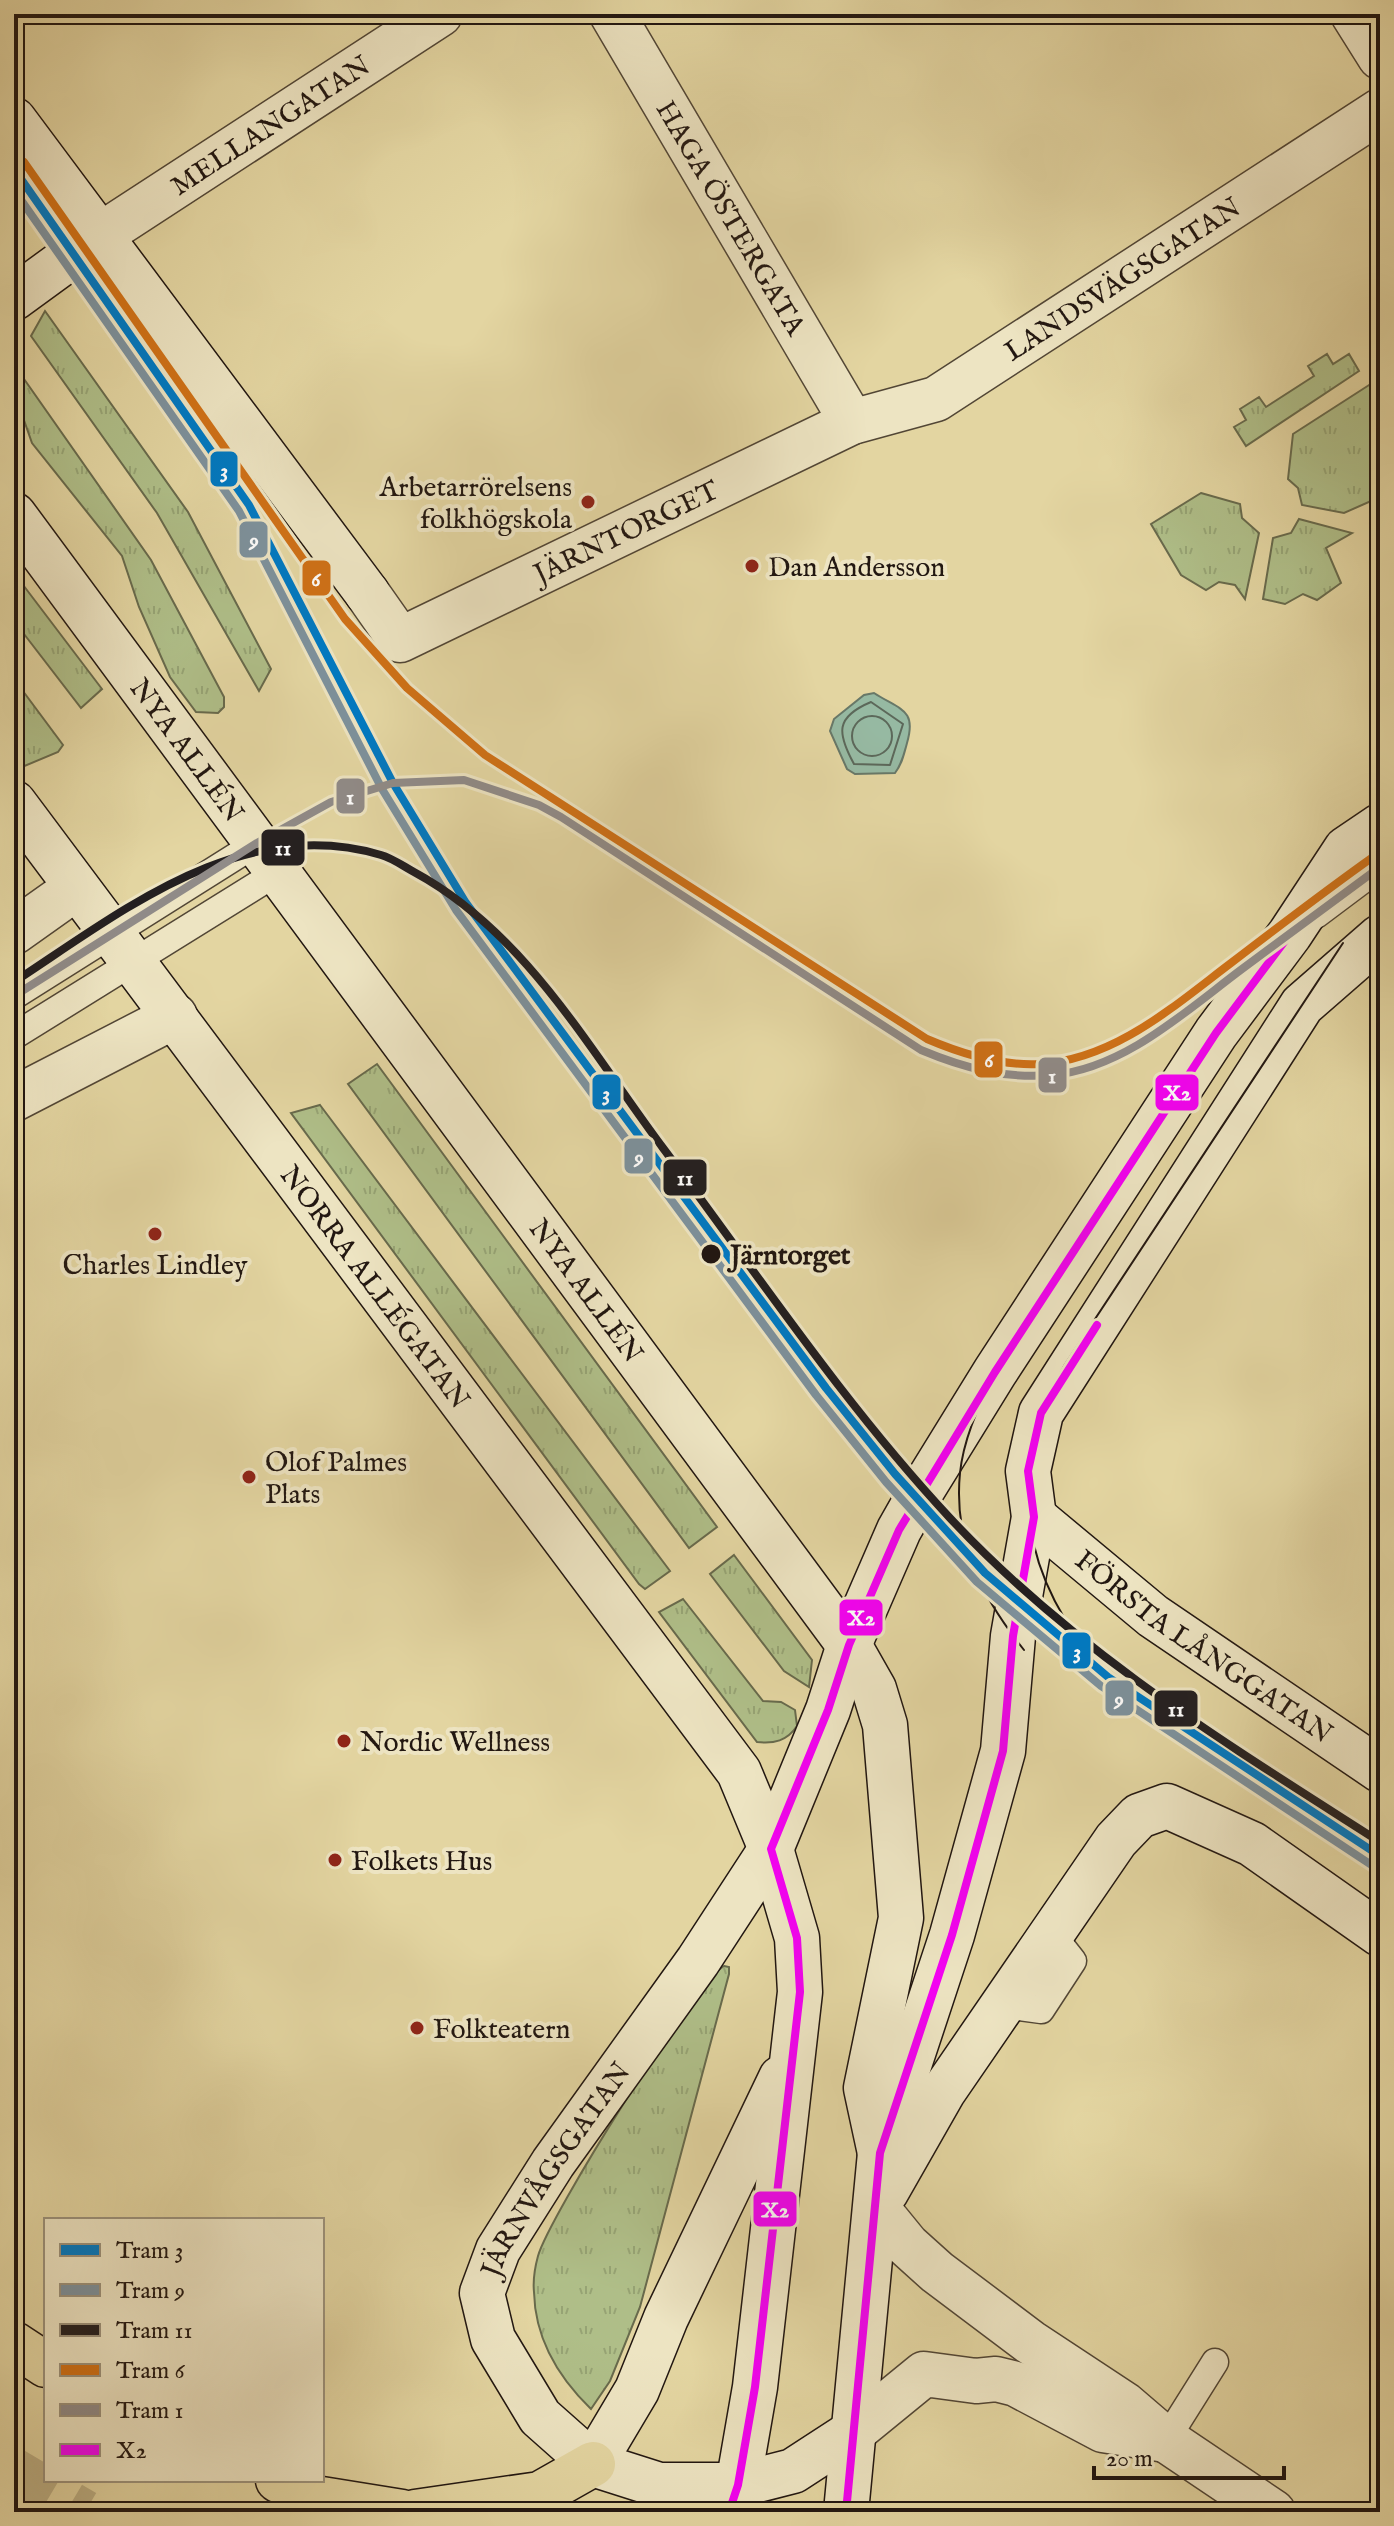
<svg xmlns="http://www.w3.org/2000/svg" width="1394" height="2526" viewBox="0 0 1394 2526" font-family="'IM FELL English',serif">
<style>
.grass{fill:url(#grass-tufts);stroke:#686a4c;stroke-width:2}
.water{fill:#96b9a2;stroke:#687868;stroke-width:2}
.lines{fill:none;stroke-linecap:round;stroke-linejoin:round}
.shore{stroke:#5c685a;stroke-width:2}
.highway-tunnel{stroke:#bcaf84;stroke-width:44;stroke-dasharray:44 22;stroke-linecap:butt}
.lane-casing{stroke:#524635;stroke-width:29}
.street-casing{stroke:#524635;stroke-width:47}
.secondary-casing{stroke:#221711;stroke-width:47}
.highway-casing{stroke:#221711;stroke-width:47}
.lane{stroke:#ede4c2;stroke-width:26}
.street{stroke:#ede4c2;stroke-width:44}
.secondary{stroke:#ede4c2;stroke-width:44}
.highway{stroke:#e3d5a1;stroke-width:44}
.tram{stroke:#221711;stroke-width:2}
.bus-1-casing{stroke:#ede4c2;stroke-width:14}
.bus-1{stroke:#f401f3;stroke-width:8}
.tram-1-casing{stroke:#ede4c2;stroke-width:14}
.tram-2-casing{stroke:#ede4c2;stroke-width:14}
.tram-3-casing{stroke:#ede4c2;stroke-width:14}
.tram-4-casing{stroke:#ede4c2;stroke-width:14}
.tram-5-casing{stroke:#ede4c2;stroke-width:14}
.tram-1{stroke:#0079c2;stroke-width:8}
.tram-2{stroke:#7d919c;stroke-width:8}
.tram-3{stroke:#231f20;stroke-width:8}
.tram-4{stroke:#cf7117;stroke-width:8}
.tram-5{stroke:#908b88;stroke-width:8}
.poi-dot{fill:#8f2418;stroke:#ede4c2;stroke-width:3}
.stop-dot{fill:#221711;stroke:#ede4c2;stroke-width:3}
.labels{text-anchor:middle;stroke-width:8;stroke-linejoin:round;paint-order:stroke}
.street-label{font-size:28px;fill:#221711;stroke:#ede4c2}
.poi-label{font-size:28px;fill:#221711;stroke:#ede4c2;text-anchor:start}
.stop-label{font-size:28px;font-weight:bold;fill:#221711;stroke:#ede4c2;text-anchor:start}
.line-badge{stroke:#ede4c2;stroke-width:3}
.badge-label{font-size:22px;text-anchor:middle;font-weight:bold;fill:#fff}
</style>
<defs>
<pattern id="grass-tufts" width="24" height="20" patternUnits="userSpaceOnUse" patternTransform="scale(2)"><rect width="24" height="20" fill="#afbe88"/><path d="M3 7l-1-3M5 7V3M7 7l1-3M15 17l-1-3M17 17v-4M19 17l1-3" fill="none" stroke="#96a374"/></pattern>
</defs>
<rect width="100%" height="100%" fill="#e3d5a1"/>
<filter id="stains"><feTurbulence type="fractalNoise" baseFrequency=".0025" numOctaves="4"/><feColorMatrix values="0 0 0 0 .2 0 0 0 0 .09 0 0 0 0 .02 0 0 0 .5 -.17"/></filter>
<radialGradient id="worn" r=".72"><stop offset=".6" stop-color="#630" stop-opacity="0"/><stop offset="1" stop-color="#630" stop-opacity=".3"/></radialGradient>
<!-- grass -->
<path class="grass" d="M45,311L188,512L271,669L259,691L157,513L31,336Z
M1327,354L1333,364L1349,354L1359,371L1246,446L1234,427L1246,420L1240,409L1259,397L1266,407L1314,376L1308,366Z
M17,369L151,560L224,697V707L218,713L196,712L170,677L139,607L122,556L32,443L19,406Z
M1380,378V497L1344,513L1302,505L1298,488L1288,479L1293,434Z
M1201,493L1240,504L1242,518L1259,533L1245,599L1235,585L1219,582L1206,590L1181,575L1151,524Z
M1299,519L1352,533L1326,548L1341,583L1317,600L1303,594L1285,604L1263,599L1273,538L1291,533Z
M14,573L102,689L81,708L14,621Z
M14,679L63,745L58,752L22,767L14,756Z
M377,1064L717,1527L689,1548L348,1084Z
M320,1105L670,1571L645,1589L639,1584L291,1113Z
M734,1555L812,1660L809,1687L784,1671L710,1574Z
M683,1599L763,1701L781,1702L795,1710L797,1726C787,1741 774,1744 757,1742L659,1612Z
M724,1966L729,1967V1974L640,2307L610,2381L591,2409C558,2377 535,2339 534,2292C533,2282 535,2267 538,2256C549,2217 694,1984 724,1966Z"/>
<!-- water -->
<path class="water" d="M874,693C900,710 917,709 907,743C904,754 902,764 895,773L855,774L847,769L830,731L834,719L864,695Z"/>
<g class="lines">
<!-- shore -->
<path class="shore" d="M871,702L903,724L890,765L854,764C837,733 835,717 871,702Z
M852 736a20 20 0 1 1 40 0a20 20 0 1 1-40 0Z"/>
<!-- highway-tunnel -->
<path class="highway-tunnel" d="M14,2470L85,2512"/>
<defs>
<path id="lane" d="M1316,915L1380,867
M14,996L257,843
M14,1036L278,872
M1005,2005L1041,2010L1073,1961L1051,1933
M1166,2440L1215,2362"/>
<g id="street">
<path id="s1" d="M612,14L852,422"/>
<path d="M1353,14L1380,57"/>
<path id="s2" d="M99,236L440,14"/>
<path id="s3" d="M367,593L400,640L852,422L936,399L1380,111"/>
<path d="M14,932L76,888"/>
<path d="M14,1099L175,1016"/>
<path d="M876,2207L907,2245L937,2272L1030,2342L1124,2404L1166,2440L1273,2512"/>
<path d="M853,2432L924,2374L976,2381L996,2379L1016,2384L1103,2430L1166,2440"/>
</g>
<g id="secondary">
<path d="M14,120L367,593"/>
<path d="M14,298L99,236"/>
<path id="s4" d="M14,515L849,1645L874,1689L885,1725L901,1918L866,2088L880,2153"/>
<path id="s5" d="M14,803L739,1772L771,1849L797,1938L800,1992L755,2387L738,2485L730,2510"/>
<path id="s6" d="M1034,1517L1153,1616L1380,1770"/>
<path d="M886,2192L943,2092L1116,1840L1139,1816L1167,1806L1252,1844L1380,1934"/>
<path id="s7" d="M853,2432L793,2471L738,2485H659L593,2464L540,2417L493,2339L482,2293L498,2250L553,2163L698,1961L771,1849L828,1710L849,1645L899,1530L916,1500L995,1372L1216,1033L1290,934L1346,849L1380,826"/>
<path d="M593,2464L637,2390L666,2318L781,2078"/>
<path d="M846,2512L880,2153L952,1935L1003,1751L1013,1636L1034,1517L1028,1471L1041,1413L1302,1005L1380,937"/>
</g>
<path id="highway" d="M14,2344L46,2365
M278,2480L315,2498L402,2512
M415,2512L540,2494L593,2464"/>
</defs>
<!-- lane casing -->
<use href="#lane" class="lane-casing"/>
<!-- street casing -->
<use href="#street" class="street-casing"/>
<!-- secondary casing -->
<use href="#secondary" class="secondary-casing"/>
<!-- highway casing -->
<use href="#highway" class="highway-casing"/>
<!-- lane -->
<use href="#lane" class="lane"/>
<!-- street -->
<use href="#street" class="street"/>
<!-- secondary -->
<use href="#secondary" class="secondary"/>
<!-- highway -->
<use href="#highway" class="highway"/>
<!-- tram -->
<path class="tram" d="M1024,1650C982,1597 953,1543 960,1473C968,1392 1048,1292 1092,1224C1156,1126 1218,1027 1290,934
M1108,1677C1024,1583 1000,1480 1064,1366L1343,943"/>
<defs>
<path id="bus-1" d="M729,2512L738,2485L755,2387L800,1992L797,1938L771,1849L828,1710L849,1645L899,1530L995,1372L1216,1033L1290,934L1380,867
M846,2512L880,2153L952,1935L1003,1751L1013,1636L1034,1517L1028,1471L1041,1413L1097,1325"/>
</defs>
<!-- bus-1 casing -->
<use href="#bus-1" class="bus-1-casing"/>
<!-- bus-1 -->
<use href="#bus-1" class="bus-1"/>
<defs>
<path id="tram-1" d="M14,169L249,505L393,783L466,903L826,1388L895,1474L985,1573L1108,1677L1380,1856"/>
<path id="tram-2" d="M14,190L239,511L382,789L456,910L816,1395L886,1482L977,1582L1101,1686L1373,1866"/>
<path id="tram-3" d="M14,982C124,910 242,814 381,855C392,858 403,866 414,872C525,932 589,1049 663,1148C756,1272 843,1403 949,1517C1074,1651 1227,1744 1380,1842"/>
<path id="tram-4" d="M24,162L345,619L407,688L485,755L927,1039C962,1054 1000,1066 1039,1064C1114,1060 1174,1006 1231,963C1278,927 1325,891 1373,857"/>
<path id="tram-5" d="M14,996L257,843L331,802L393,783L464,780L539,805L561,817L921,1050C964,1068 1005,1079 1052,1075C1124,1069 1187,1010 1242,969C1288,935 1334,901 1380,867"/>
</defs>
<!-- tram-1 casing -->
<use href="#tram-1" class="tram-1-casing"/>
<!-- tram-2 casing -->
<use href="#tram-2" class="tram-2-casing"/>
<!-- tram-3 casing -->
<use href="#tram-3" class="tram-3-casing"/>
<!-- tram-4 casing -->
<use href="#tram-4" class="tram-4-casing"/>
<!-- tram-5 casing -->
<use href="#tram-5" class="tram-5-casing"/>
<!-- tram-1 -->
<use href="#tram-1" class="tram-1"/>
<!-- tram-2 -->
<use href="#tram-2" class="tram-2"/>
<!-- tram-3 -->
<use href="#tram-3" class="tram-3"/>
<!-- tram-4 -->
<use href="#tram-4" class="tram-4"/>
<!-- tram-5 -->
<use href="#tram-5" class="tram-5"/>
</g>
<!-- markers -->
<g class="poi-dot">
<circle cx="588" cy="502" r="8"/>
<circle cx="752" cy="566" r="8"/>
<circle cx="155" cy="1234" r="8"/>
<circle cx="249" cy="1477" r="8"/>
<circle cx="344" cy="1741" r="8"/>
<circle cx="335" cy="1860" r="8"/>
<circle cx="417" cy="2028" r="8"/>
</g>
<circle class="stop-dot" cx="711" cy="1254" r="11"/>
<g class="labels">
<!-- street labels -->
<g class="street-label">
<text dy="10" stroke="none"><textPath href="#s2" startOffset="204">MELLANGATAN</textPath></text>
<text dy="10" stroke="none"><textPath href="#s1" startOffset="236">HAGA ÖSTERGATA</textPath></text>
<text dy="10" stroke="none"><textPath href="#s3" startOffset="868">LANDSVÄGSGATAN</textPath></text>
<text dy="10" stroke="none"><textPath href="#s3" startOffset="308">JÄRNTORGET</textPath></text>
<text dy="10" stroke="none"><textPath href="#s4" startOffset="292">NYA ALLÉN</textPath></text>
<text dy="10" stroke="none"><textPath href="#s5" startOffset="604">NORRA ALLÉGATAN</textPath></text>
<text dy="10" stroke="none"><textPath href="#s4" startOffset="964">NYA ALLÉN</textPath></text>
<text dy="10" stroke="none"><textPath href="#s6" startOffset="214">FÖRSTA LÅNGGATAN</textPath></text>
<text dy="10" stroke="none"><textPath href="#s7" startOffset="630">JÄRNVÅGSGATAN</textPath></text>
</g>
<!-- poi labels -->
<g class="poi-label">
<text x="572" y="496" text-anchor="end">Arbetarrörelsens<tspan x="572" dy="32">folkhögskola</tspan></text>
<text x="768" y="576">Dan Andersson</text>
<text x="155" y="1274" text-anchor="middle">Charles Lindley</text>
<text x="265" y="1471">Olof Palmes<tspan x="265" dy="32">Plats</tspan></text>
<text x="360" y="1751">Nordic Wellness</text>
<text x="351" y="1870">Folkets Hus</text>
<text x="433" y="2038">Folkteatern</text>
</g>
<!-- stop labels -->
<g class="stop-label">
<text x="730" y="1264">Järntorget</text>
</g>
</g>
<g class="line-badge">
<rect x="209" y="450" width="30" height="38" rx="8" fill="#0079c2"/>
<rect x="238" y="520" width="31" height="39" rx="8" fill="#7d919c"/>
<rect x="301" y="559" width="31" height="38" rx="8" fill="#cf7117"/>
<rect x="335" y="777" width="31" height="38" rx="8" fill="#908b88"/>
<rect x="260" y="828" width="46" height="39" rx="8" fill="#231f20"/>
<rect x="973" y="1040" width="31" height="39" rx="8" fill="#cf7117"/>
<rect x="1037" y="1056" width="31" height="38" rx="8" fill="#908b88"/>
<rect x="591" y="1073" width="31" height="38" rx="8" fill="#0079c2"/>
<rect x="1154" y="1073" width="46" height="39" rx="8" fill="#f401f3"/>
<rect x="623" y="1137" width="31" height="38" rx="8" fill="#7d919c"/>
<rect x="662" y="1158" width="46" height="39" rx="8" fill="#231f20"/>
<rect x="838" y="1598" width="46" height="39" rx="8" fill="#f401f3"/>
<rect x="1061" y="1631" width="31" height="39" rx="8" fill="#0079c2"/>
<rect x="1104" y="1679" width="31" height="38" rx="8" fill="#7d919c"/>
<rect x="1153" y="1689" width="46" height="39" rx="8" fill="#231f20"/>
<rect x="752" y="2190" width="46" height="38" rx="8" fill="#f401f3"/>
</g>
<g class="badge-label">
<text x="224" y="477">3</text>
<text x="254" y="547">9</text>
<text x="316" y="586">6</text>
<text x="350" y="804">1</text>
<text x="283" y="855">11</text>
<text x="989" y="1067">6</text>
<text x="1052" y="1083">1</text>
<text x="606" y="1100">3</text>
<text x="1177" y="1100">X2</text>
<text x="639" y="1164">9</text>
<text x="685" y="1185">11</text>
<text x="861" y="1625">X2</text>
<text x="1077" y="1658">3</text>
<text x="1119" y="1706">9</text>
<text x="1176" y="1716">11</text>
<text x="775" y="2217">X2</text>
</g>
<!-- margin -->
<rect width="1394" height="2526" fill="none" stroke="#e3d5a1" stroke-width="48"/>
<rect x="16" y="16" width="1362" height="2494" fill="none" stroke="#221711" stroke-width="4"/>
<rect x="24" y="24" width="1346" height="2478" fill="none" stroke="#221711" stroke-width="2"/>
<!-- legend -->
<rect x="44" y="2218" width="280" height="264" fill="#ede4c2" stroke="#9c927b" stroke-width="2"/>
<rect x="60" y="2244" width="40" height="12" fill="#0079c2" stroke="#9c927b" stroke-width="2"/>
<text x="116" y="2258" font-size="24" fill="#221711">Tram 3</text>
<rect x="60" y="2284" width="40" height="12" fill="#7d919c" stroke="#9c927b" stroke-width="2"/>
<text x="116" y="2298" font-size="24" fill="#221711">Tram 9</text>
<rect x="60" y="2324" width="40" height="12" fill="#231f20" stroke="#9c927b" stroke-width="2"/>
<text x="116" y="2338" font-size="24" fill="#221711">Tram 11</text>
<rect x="60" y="2364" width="40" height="12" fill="#cf7117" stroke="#9c927b" stroke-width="2"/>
<text x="116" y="2378" font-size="24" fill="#221711">Tram 6</text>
<rect x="60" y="2404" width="40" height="12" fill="#908b88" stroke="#9c927b" stroke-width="2"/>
<text x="116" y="2418" font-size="24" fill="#221711">Tram 1</text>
<rect x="60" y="2444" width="40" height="12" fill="#f401f3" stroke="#9c927b" stroke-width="2"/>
<text x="116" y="2458" font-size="24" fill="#221711">X2</text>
<!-- scale -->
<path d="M1094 2466v12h190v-12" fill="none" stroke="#221711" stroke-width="4"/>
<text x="1106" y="2466" font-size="24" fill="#221711" stroke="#ede4c2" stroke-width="6" paint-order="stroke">20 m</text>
<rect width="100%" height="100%" filter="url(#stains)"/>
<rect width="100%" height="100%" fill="url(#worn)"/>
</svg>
